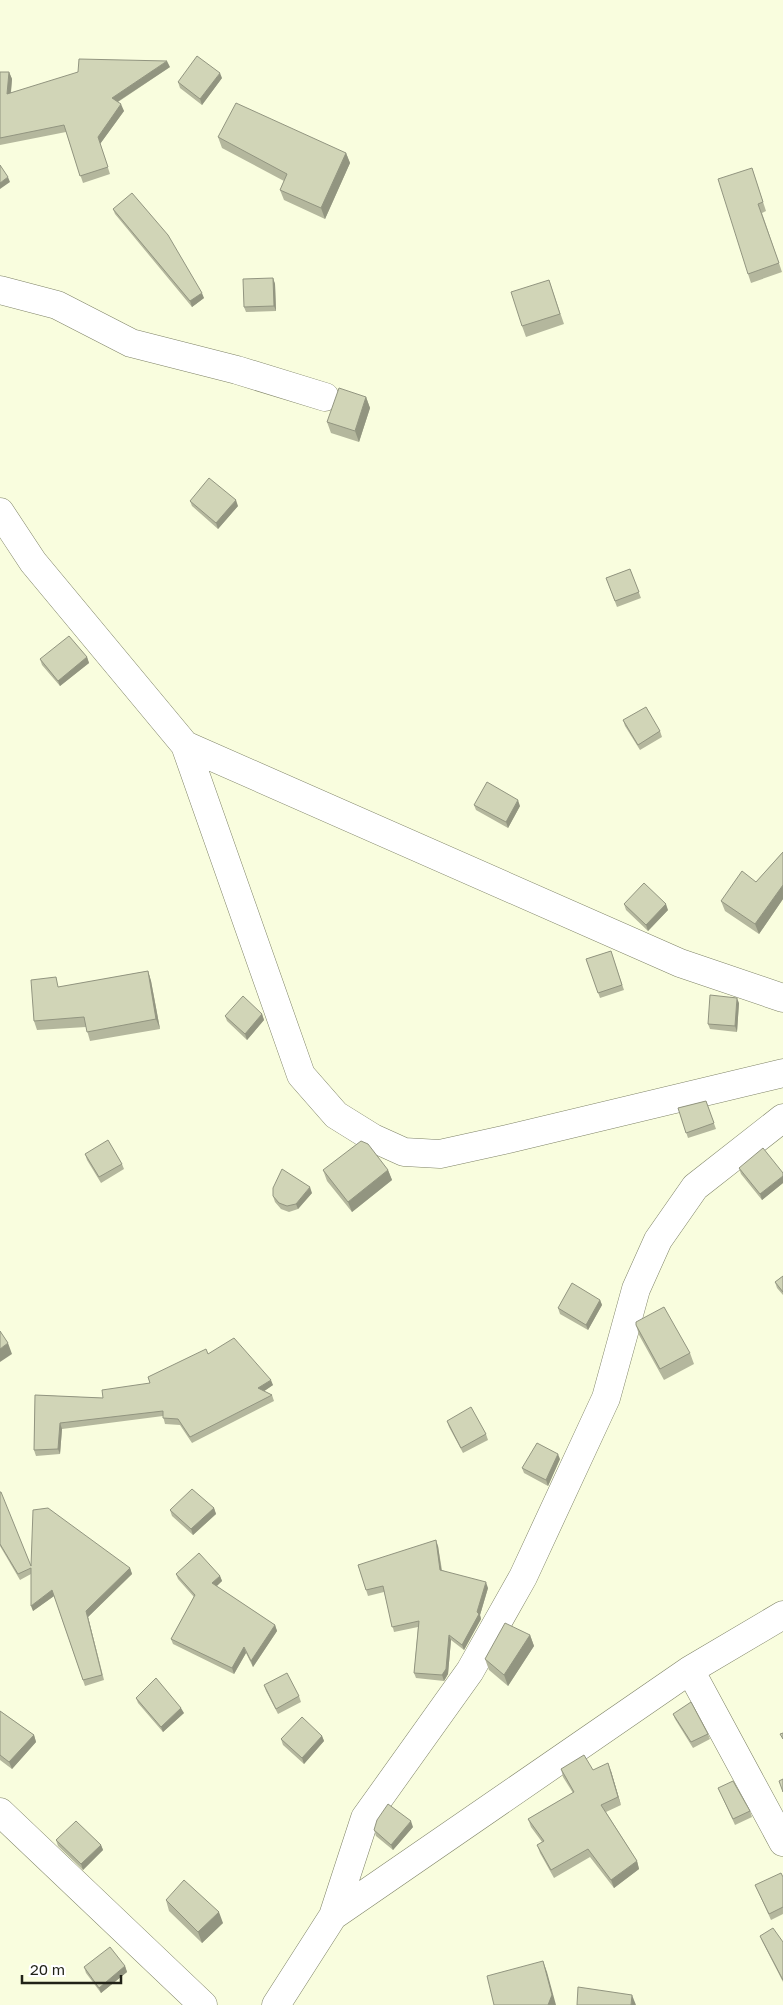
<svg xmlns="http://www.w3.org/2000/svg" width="783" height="2005" viewBox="0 0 783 2005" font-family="'Golos Text',sans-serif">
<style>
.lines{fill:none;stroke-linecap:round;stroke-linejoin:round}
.minor-casing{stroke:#7e8266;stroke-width:29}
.minor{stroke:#fff;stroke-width:28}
.wall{fill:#b4b79d}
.shaded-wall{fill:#929580}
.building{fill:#d1d5b7;stroke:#929580}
</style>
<rect width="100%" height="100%" fill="#f9fdde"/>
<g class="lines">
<defs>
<path id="minor" d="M0,290L57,305L131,343L237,370L325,397
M0,512L33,562L185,745L680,963L783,998
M185,745L301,1075L336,1115L373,1138L404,1152L440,1154L508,1139L783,1073
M690,1670L783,1842
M0,1812L203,2005
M333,1916L365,1818L470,1671L523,1577L606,1398L636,1289L658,1240L695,1187L783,1118
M276,2005L333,1916L690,1670L783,1615"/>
</defs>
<!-- minor casing -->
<use href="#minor" class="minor-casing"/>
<!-- minor -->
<use href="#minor" class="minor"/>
</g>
<!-- wall -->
<path class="wall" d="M170,67L118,102L124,111L100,144L110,174L83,183L66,132L0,145V72H9L12,79L11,93Z
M222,78L202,105L180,88L178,82Z
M218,137L346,153L350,163L325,219L284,200L280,190L284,181L222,148Z
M752,168L766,211L762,213L782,272L751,283L748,274Z
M113,209L204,298L192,307L115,214Z
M273,278L275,284L276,311L246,312L244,307Z
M549,280L564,324L526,337L522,326Z
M366,397L370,408L359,442L331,433L327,422Z
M190,501L238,506L218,529L192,506Z
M630,569L641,598L617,607L606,578Z
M87,657L89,663L60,686L42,665L40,659Z
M623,720L660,731L662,737L640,750L625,726Z
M474,805L520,806L508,828L476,810Z
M783,852V899L759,934L725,911L721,901L756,882Z
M624,904L668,910L648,931L626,910Z
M611,951L624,990L600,998L586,959Z
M148,971L151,981L160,1029L90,1041L86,1027L37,1030L34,1021L60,987Z
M739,1003L737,1032L710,1029L708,1024Z
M262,1014L264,1020L247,1040L227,1021L225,1016Z
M706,1101L716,1129L688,1138L678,1108Z
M85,1154L122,1164L124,1169L101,1183L87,1160Z
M739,1168L783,1173V1183L762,1200L741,1174Z
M323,1170H388L392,1180L352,1212L327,1181Z
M312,1193L298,1209L289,1212L281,1209L275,1202L273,1196Z
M783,1276V1295L777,1288L775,1282Z
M600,1300L602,1305L588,1330L560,1314L558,1308Z
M636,1325L690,1353L694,1364L664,1380L639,1335Z
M208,1354L273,1385L264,1391L272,1395L274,1401L192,1443L180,1425L165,1424L163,1416L62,1429L60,1454L36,1456L34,1450L35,1395L103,1398L150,1383L148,1377Z
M447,1421L486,1434L488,1440L463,1453L449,1427Z
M560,1459L548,1486L524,1473L522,1468Z
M0,1492L31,1566L130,1568L132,1574L88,1617L104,1680L85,1686L54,1596L33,1611L31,1574L20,1580L0,1546Z
M214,1508L216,1514L193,1535L172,1516L170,1510Z
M438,1546L442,1570L488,1588L480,1615L481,1619L464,1650L451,1640L448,1674L444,1681L416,1678L414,1673L418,1627L394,1632L384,1592L368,1596L358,1565Z
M176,1574L220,1576L222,1581L216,1586L275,1625L277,1631L253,1667L246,1653L234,1674L173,1644L171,1639L194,1597L178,1579Z
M530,1635L534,1646L508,1686L489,1670L485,1659Z
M264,1685L299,1696L301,1702L278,1714L266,1691Z
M136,1698L184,1713L163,1732L138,1703Z
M0,1711L34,1735L36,1742L12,1769L0,1760Z
M673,1714L708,1734L710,1739L693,1748L675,1719Z
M322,1736L324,1741L304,1764L283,1745L281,1739Z
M561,1769L593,1770L611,1771L621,1805L606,1812L637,1861L639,1869L614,1888L590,1857L554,1878L540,1853L537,1845L542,1842L531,1827L528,1819L573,1793L563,1777Z
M718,1788L750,1811L752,1817L735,1825Z
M413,1827L393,1850L376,1836L374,1830Z
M56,1840L101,1845L103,1850L83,1870L58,1846Z
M783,1877V1914L771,1920L755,1885Z
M166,1900L223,1923L202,1943L169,1911Z
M760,1936L783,1942V1982L762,1941Z
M125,1966L127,1972L101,1993L86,1973L84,1967Z"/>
<!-- shaded-wall -->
<path class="shaded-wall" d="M167,61L170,67L114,104L112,98Z
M9,72L12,79L10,100L7,94Z
M220,73L222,78L202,105L200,99Z
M121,104L124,111L100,144L110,174L98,137Z
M346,153L350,163L325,219L321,208Z
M8,177L10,182L0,189V183Z
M273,278L275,284L276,311L274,306Z
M202,293L204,298L192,307L190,301Z
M366,397L370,408L359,442L355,431Z
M236,500L238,506L218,529L216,523Z
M87,657L89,663L60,686L58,681Z
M518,800L520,806L508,828L506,822Z
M783,885V899L759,934L755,924Z
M666,904L668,910L648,931L646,925Z
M148,971L151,981L160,1029L156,1019Z
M737,998L739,1003L737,1032L735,1026Z
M262,1014L264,1020L247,1040L245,1034Z
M388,1170L392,1180L352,1212L348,1202Z
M783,1176V1183L762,1200L760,1194Z
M310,1187L312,1193L298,1209L296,1204Z
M600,1300L602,1305L588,1330L586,1325Z
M8,1343L12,1354L0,1362V1349Z
M271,1380L273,1385L260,1394L258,1388Z
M60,1423L62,1429L60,1454L58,1449Z
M558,1454L560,1459L548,1486L546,1480Z
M214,1508L216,1514L193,1535L191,1529Z
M436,1540L438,1546L442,1575L440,1570Z
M130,1568L132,1574L88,1617L104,1680L86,1611Z
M220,1576L222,1581L214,1589L212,1583Z
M486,1582L488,1588L480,1615L481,1619L464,1650L462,1645L477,1612Z
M52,1590L54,1596L33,1611L31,1606Z
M275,1625L277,1631L253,1667L251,1661Z
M449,1635L451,1640L448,1674L444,1681L442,1675Z
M530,1635L534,1646L508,1686L504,1675Z
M244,1647L246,1653L234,1674L232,1668Z
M181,1708L184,1713L163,1732L161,1727Z
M34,1735L36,1742L12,1769L9,1762Z
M322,1736L324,1741L304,1764L302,1758Z
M608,1763L611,1771L621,1805L618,1797Z
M411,1821L413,1827L393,1850L391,1845Z
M101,1845L103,1850L83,1870L81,1864Z
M637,1861L639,1869L614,1888L611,1880Z
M219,1912L223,1923L202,1943L198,1932Z
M543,1961L547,1972L556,2005H548Z
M125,1966L127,1972L101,1993L99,1988Z
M632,1995L636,2005H631Z"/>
<!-- building -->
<path class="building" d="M197,56L220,73L200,99L178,82Z
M79,59L167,61L112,98L121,104L98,137L108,167L80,176L64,125L0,138V72H9L7,94L78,72Z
M236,103L346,153L321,208L280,190L287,174L218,137Z
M0,165L8,177L0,183Z
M752,168L763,202L758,204L779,263L748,274L718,179Z
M132,193L168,235L202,293L190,301L113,209Z
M273,278L274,306L244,307L243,279Z
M549,280L560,314L522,326L511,292Z
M339,388L366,397L355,431L327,422Z
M209,478L236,500L216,523L190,501Z
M630,569L639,592L615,601L606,578Z
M69,636L87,657L58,681L40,659Z
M646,707L660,731L638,745L623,720Z
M487,782L518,800L506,822L474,805Z
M783,852V885L755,924L721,901L742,871L756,882Z
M644,883L666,904L646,925L624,904Z
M611,951L622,985L598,993L586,959Z
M148,971L156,1019L87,1032L84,1017L34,1021L31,980L56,977L58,987Z
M710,995L737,998L735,1026L708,1024Z
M243,996L262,1014L245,1034L225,1016Z
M706,1101L714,1123L686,1133L678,1108Z
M108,1140L122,1164L99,1177L85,1154Z
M361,1141L368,1144L388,1170L348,1202L323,1170Z
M763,1148L783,1173V1176L760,1194L739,1168Z
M282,1169L310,1187L296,1204L287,1206L279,1203L273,1196V1188Z
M783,1276V1292L775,1282Z
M572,1283L600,1300L586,1325L558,1308Z
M664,1307L690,1353L660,1369L636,1325V1322Z
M0,1331L8,1343L0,1349Z
M234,1338L271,1380L258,1388L272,1395L190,1437L178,1419L163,1418V1411L60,1423L58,1449L34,1450L35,1395L103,1398L102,1390L150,1383L148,1377L206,1349L208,1354Z
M471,1407L486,1434L461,1448L447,1421Z
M537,1443L558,1454L546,1480L522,1468Z
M192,1489L214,1508L191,1529L170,1510Z
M0,1492H1L31,1566L33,1510L48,1508L130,1568L86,1611L102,1675L83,1680L52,1590L31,1606V1568L18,1574L0,1544Z
M436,1540L440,1570L486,1582L477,1612L479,1614L462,1645L449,1635L446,1669L442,1675L414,1673L419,1621L392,1627L383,1586L366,1590L358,1565Z
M199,1553L220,1576L212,1583L275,1625L251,1661L244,1647L232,1668L171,1639L195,1595L176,1574Z
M505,1623L530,1635L504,1675L485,1659Z
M287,1673L299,1696L276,1709L264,1685Z
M156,1678L181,1708L161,1727L136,1698Z
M691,1702L708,1734L691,1742L673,1714Z
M0,1711L34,1735L9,1762L0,1755Z
M302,1717L322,1736L302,1758L281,1739Z
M783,1733V1739L780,1734Z
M584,1755L593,1770L608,1763L618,1797L601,1805L637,1861L611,1880L588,1849L551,1870L537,1845L544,1841L528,1819L574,1792L561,1769Z
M783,1779V1792L779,1781Z
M733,1781L750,1811L733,1819L718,1788Z
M388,1804L411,1821L391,1845L374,1830L377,1820Z
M76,1821L101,1845L81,1864L56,1840Z
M781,1873L783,1877V1907L769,1914L755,1885Z
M184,1880L219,1912L198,1932L166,1900Z
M773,1928L783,1942V1980L760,1936Z
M110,1947L125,1966L99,1988L84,1967Z
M543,1961L552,1995L548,2005H494L487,1976Z
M578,1987L632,1995L631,2005H577Z"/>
<!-- scale -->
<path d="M22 1975v8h99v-8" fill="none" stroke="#212217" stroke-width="2.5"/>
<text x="30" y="1975" font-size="15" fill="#212217" stroke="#ffffff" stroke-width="4" paint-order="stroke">20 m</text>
</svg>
